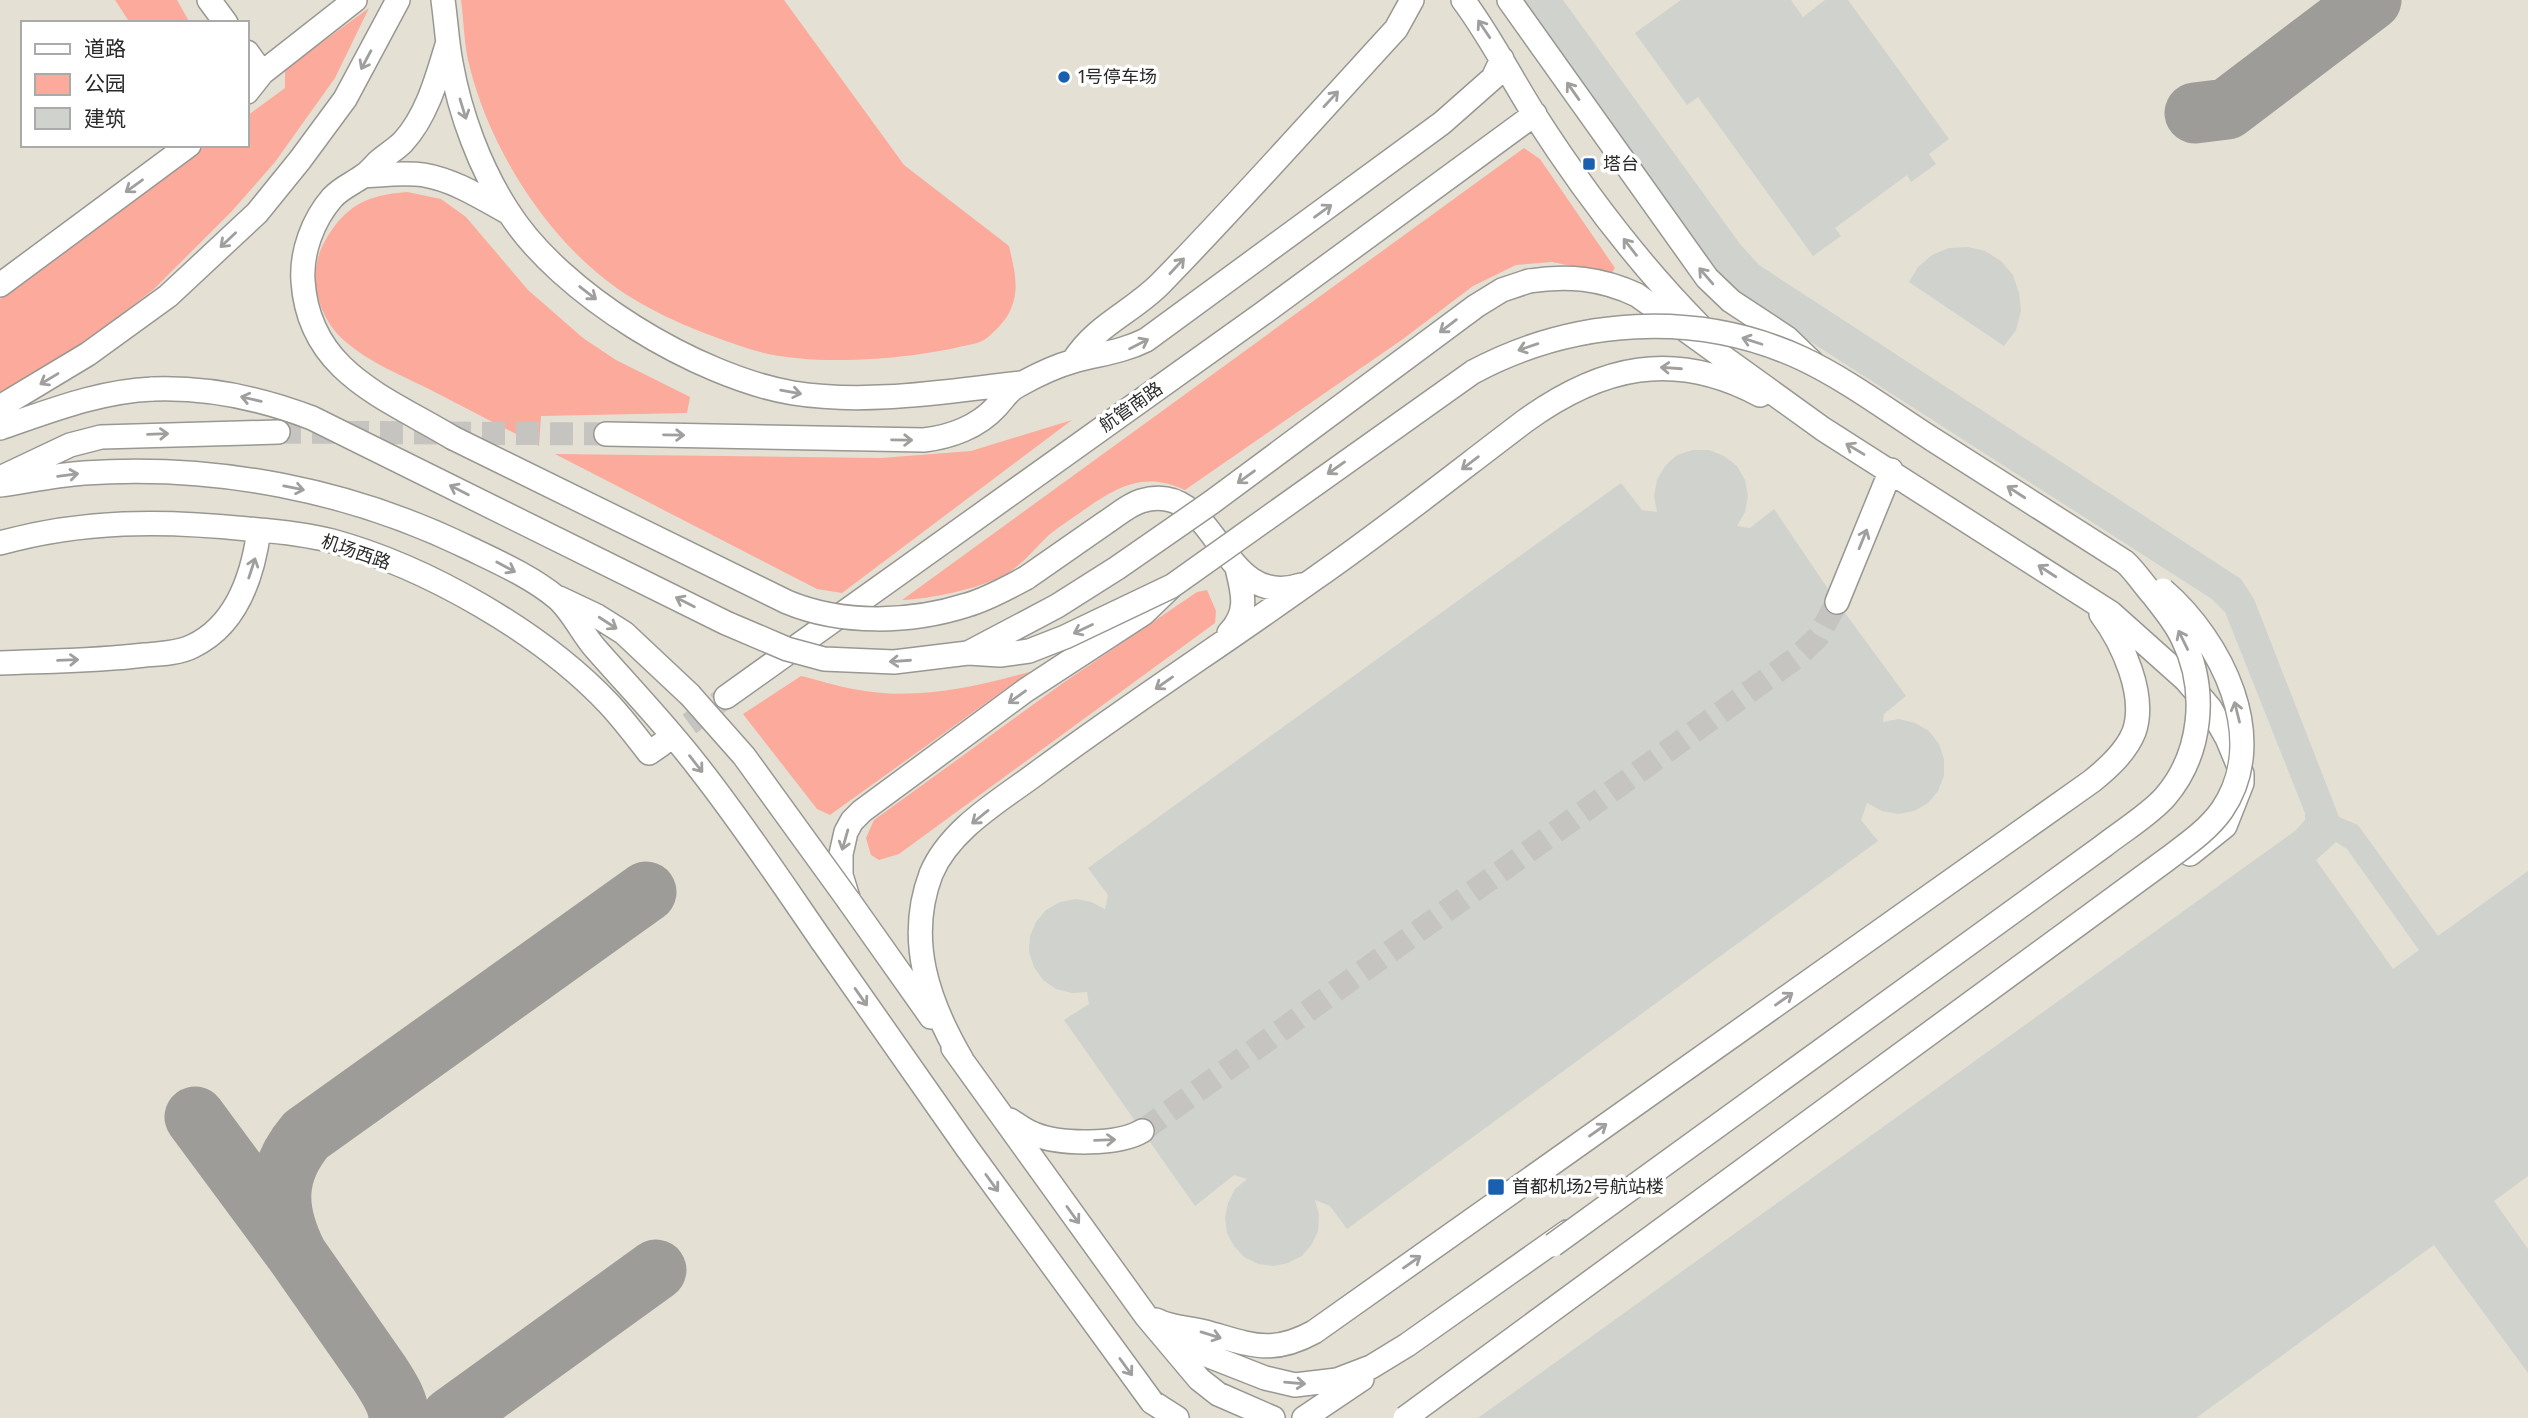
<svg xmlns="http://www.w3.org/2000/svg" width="2528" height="1418" viewBox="0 0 2528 1418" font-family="'Fira Sans Condensed','Noto Sans SC',sans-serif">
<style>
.built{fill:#e4e0d4;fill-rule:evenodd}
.green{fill:#fcaa9c}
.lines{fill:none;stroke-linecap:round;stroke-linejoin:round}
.taxiway{stroke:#9e9c98;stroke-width:61}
.building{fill:#d0d2cd;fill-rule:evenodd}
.tertiary-tunnel{stroke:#c6c4c0;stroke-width:23;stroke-dasharray:23 11;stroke-linecap:butt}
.tertiary-casing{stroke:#989792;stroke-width:26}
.tertiary{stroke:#fff;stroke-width:23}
.tertiary-bridge-casing{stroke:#989792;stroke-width:26;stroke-linecap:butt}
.tertiary-bridge{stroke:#fff;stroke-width:23}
.oneway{stroke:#a09f9e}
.poi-dot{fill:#1b5faf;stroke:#fff;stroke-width:2.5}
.labels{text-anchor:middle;stroke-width:7;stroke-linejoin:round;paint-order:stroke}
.poi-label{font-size:18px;fill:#2b2a28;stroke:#fff;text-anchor:start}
.street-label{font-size:18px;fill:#2b2a28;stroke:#fff}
</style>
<rect width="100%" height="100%" fill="#edebe6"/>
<!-- built -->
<path class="built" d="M0,0H2528V1418H0ZM23,23H247V145H23Z"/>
<!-- green -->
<path class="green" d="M115,0H177L190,23H130Z
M461,0H784L904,165L1009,246C1014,269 1021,290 1009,313C1005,321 992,335 984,340C978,344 966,345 959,347C902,360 810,367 753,350C706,335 659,317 618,289C548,240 491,151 470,68C464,47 464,22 461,0Z
M369,8L335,78L275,162L232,211L154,289L71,354L0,393V299L207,145H247V116L285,88V69Z
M1524,148L1540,159L1615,268L1611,274L1552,262L1516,265L1473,286L1403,339L1185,490C1143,470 1115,488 1081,512C1071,519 1060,526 1050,534C1034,549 1022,566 1002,576C978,589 930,599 902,600Z
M407,192L441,199L466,217L528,290L583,338L616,360L690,397L687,413L541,416L539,446C501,426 463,407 425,387C398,374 369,362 346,342C317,318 306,274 325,241C345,206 366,195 407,192Z
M1072,420L842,593L817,589L555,454L881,458L971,451Z
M1207,590L1216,611L1215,623L899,854L879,860L871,855L866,838L874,820L1063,683L1197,592Z
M1029,672L830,815L817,809L743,714L801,676C818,680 836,686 853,689C912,701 972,688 1029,672Z"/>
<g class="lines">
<!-- taxiway -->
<path class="taxiway" d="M2195,113L2227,109L2371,0
M195,1117L297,1255L380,1374C388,1387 399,1402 399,1418
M297,1255C275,1211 273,1174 306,1135L646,892
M451,1418L656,1270"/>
</g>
<!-- building -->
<path class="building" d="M1524,0H1563L1740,244L1759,265L2241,579L2254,599L2339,817L2358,825L2438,936L2528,871V1176L2494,1201L2528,1249V1373L2434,1245L2196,1418H1478L2295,831L2305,820V813L2225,612L2212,599L1750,303L1723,280ZM2336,842L2347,849L2419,950L2393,969L2316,860Z
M1681,0H1791L1803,17L1825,0H1848L1949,139L1929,154L1936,164L1911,182L1907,175L1835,228L1841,236L1813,256L1698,97L1687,105L1635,33Z
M1968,247L1985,251L2001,261L2013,275L2019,293L2021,311L2016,330L2004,346L1909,282L1918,267L1932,255L1949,248Z
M1693,450H1709L1724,456L1737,466L1745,480L1748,496L1745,512L1737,526L1750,528L1774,509L1837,602L1906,696L1884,714L1883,722L1899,719L1915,723L1929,731L1939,744L1944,759V776L1938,791L1928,803L1914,811L1898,814L1882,811L1867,803L1861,820L1878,841L1347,1229L1330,1206L1315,1200L1319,1215L1318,1231L1312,1244L1302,1256L1288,1263L1273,1266L1258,1264L1244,1257L1234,1246L1227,1233L1225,1218L1228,1203L1235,1189L1247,1179L1234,1175L1195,1206L1064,1020L1089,1004L1087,992L1072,993L1056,989L1043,980L1034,967L1029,952L1030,936L1036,922L1046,910L1060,902L1076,899L1091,902L1105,909L1108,895L1088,868L1621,483L1642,510L1657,512L1654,496L1657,480L1665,466L1677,455Z"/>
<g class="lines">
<!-- tertiary-tunnel -->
<path class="tertiary-tunnel" d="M278,432L606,434
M662,744L726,697
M1142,1131L1796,658L1818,637L1837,602"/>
<defs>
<path id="tertiary" d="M209,0L226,23
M443,0C446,21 447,42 451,63C460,114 480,168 508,211C560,294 698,377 793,393C868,405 947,391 1021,383
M1463,0C1490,36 1510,76 1534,114C1582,189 1637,262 1699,325
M1509,0L1707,278L1731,301L1787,338L1813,363
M447,45C437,78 427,116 403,142C396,149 386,155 378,162C373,167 368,173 363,176C352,184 341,188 332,198C313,220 301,252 303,281C309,372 385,397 453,438
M247,52L262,73
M247,92L262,73L355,0
M363,176C383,175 404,172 424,175C454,180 482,198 509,213
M1529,281C1567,275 1601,278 1637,295L1823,429L2111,613L2186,680L2210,708L2227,738L2242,774V783L2225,826L2190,854
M0,285L189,145
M1073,361C1097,324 1131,313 1160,284C1241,201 1318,114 1396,29L1412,0
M0,407L88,354L168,296L257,213L300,160L345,99L398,0
M0,428C50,411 100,391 153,389
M606,434L924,440C950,437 978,427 996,407C1004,399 1008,390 1019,385C1035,376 1056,366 1074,361C1099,354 1122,352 1146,340L1442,123L1493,78L1502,59
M0,478L70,445L101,437L278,432
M0,485C28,481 56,475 84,473C217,464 350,490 469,548C498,562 532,577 557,598C572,611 582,633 595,648C630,688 667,726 699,768C743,824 782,883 822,941
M0,543C83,520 162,520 248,529C275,531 305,534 332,541C427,567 541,632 609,704C623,719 636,736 649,753L662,744
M1026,578C1052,560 1079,541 1105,523C1116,516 1128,505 1141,501C1218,477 1219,612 1301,585
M559,598L597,616L624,633L690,695
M1837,602L1891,470
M1229,633C1249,612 1243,593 1237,568
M0,663C48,661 97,661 145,655C160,654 180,653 193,646C237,625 253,575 259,530
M726,697L1262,314L1535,114
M931,1017L849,901L841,875V854L846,832L852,821L862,811L1026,690L1144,613L1170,588
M953,1048L1146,1316L1199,1379L1218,1394L1273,1418
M962,1060C928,1002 906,940 931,874C950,828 1003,799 1041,770C1130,704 1223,644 1314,579C1386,529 1455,474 1525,421C1601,366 1674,349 1760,395
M1010,1120C1018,1125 1025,1131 1034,1134C1060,1145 1119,1145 1142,1131
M1146,1316L1181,1345L1265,1378L1295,1385L1337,1380L1371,1367L1407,1345L1567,1232
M1156,1320C1173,1329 1190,1327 1209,1333C1251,1345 1272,1355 1314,1332L2092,781C2108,768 2126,752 2134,732C2147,695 2122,642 2101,614
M1152,1402L1177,1418
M1304,1418L1362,1379"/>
</defs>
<!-- tertiary casing -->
<use href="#tertiary" class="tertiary-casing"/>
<!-- tertiary -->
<use href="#tertiary" class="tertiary"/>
<defs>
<path id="tertiary-bridge" d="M153,389C209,387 260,398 312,418L726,623L787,649L824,659L894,662L968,653L1000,655L1029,651L1065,637L1172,586L1473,372C1574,318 1696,310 1801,358C1846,379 1890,412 1932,439C1996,480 2061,521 2125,562C2136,572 2143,584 2153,595C2164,609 2176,623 2183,639C2208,690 2202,754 2165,797C2148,816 2122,831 2102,847L1553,1245
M453,438L787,602C842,625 911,623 967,605C988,599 1007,588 1026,578
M970,652L1057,606L1117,568L1212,502L1476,306L1502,290L1529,281
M690,695L744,756L849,901
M822,941L967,1148L1152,1402
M1405,1418L2166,860C2186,845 2208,830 2222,810C2271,738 2221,640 2163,590"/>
</defs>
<!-- tertiary-bridge casing -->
<use href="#tertiary-bridge" class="tertiary-bridge-casing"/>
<!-- tertiary-bridge -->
<use href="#tertiary-bridge" class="tertiary-bridge"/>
</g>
<!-- one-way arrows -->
<defs><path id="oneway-shaft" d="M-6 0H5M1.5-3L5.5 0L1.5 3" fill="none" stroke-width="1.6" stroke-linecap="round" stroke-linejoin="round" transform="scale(1.75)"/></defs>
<g class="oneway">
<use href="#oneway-shaft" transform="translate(1484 29) rotate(-124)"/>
<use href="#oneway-shaft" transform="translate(366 60) rotate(118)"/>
<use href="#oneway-shaft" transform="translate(1573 91) rotate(-125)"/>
<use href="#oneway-shaft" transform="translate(1331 99) rotate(-47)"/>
<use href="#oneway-shaft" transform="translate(463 109) rotate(73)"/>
<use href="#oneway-shaft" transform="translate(134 186) rotate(144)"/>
<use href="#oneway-shaft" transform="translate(1323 211) rotate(-36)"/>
<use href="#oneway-shaft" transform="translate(228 240) rotate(137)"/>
<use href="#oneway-shaft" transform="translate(1630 247) rotate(-128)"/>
<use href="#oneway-shaft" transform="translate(1177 266) rotate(-47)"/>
<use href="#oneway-shaft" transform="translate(1706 276) rotate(-131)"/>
<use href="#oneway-shaft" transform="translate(588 293) rotate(38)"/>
<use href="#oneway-shaft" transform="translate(1448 326) rotate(143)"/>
<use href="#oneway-shaft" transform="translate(1752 341) rotate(-162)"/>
<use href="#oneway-shaft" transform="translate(1139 344) rotate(-27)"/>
<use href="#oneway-shaft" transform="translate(1528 347) rotate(161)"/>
<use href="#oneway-shaft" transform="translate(1671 368) rotate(-176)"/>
<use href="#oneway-shaft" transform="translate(49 379) rotate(149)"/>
<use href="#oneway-shaft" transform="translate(791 392) rotate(10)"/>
<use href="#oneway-shaft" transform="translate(251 399) rotate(-167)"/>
<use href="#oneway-shaft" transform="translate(158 434) rotate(-2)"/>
<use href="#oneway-shaft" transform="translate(674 435) rotate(1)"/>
<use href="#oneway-shaft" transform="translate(902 440) rotate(1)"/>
<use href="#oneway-shaft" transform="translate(1855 449) rotate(-149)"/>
<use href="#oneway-shaft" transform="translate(1470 463) rotate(143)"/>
<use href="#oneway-shaft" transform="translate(1336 468) rotate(145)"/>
<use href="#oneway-shaft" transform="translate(68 475) rotate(-7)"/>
<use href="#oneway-shaft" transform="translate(1246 477) rotate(144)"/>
<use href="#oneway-shaft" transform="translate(294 488) rotate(11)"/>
<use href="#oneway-shaft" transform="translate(459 490) rotate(-153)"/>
<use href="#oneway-shaft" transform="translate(2016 492) rotate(-147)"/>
<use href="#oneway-shaft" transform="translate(1863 539) rotate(-68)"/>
<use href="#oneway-shaft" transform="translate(506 567) rotate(28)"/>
<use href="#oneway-shaft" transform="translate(252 568) rotate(-72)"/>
<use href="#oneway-shaft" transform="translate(2047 571) rotate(-147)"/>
<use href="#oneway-shaft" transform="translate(685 602) rotate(-153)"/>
<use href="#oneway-shaft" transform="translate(608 623) rotate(33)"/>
<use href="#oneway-shaft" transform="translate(1083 629) rotate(155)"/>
<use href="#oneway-shaft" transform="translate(2183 640) rotate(-116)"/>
<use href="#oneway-shaft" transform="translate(68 660) rotate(-2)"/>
<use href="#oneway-shaft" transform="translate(900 661) rotate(176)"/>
<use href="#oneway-shaft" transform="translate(1164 683) rotate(145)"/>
<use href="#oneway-shaft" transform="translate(1017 697) rotate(144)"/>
<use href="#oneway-shaft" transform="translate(2237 712) rotate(-104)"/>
<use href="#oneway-shaft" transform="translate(696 764) rotate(52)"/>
<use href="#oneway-shaft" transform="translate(980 817) rotate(141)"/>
<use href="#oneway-shaft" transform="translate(845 840) rotate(106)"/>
<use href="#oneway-shaft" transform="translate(861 997) rotate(55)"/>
<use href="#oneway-shaft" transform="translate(1784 999) rotate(-35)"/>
<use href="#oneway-shaft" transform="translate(1598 1130) rotate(-35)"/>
<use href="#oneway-shaft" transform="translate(1105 1140) rotate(-2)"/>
<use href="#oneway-shaft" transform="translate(992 1183) rotate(54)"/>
<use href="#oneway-shaft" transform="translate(1073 1215) rotate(54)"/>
<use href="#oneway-shaft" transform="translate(1412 1262) rotate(-35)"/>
<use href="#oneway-shaft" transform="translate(1211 1335) rotate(17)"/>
<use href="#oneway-shaft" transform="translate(1126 1367) rotate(54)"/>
<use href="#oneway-shaft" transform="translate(1295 1383) rotate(5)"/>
</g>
<!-- markers -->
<g class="poi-dot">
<circle cx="1064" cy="77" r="7"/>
<rect x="1582" y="157" width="14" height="14" rx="3.5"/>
<rect x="1487" y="1178" width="18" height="18" rx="3.5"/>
</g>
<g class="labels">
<!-- poi labels -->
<g class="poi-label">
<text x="1078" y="83">1号停车场</text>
<text x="1603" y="170">塔台</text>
<text x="1512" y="1193">首都机场2号航站楼</text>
</g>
<!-- street labels -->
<g class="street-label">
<text transform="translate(1131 407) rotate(-35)" y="6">航管南路</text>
<text transform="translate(356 552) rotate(19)" y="6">机场西路</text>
</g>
</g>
<!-- legend -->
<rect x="21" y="21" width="228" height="126" fill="#ffffff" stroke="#aaaaa9" stroke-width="2"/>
<rect x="35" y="44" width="35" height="10" fill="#ffffff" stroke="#aaaaa9" stroke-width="2"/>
<text x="84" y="56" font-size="21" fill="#2b2a28">道路</text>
<rect x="35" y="74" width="35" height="21" fill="#fcaa9c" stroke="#aaaaa9" stroke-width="2"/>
<text x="84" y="91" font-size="21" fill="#2b2a28">公园</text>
<rect x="35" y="108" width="35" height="21" fill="#d0d2cd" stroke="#aaaaa9" stroke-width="2"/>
<text x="84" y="126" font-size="21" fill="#2b2a28">建筑</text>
</svg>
